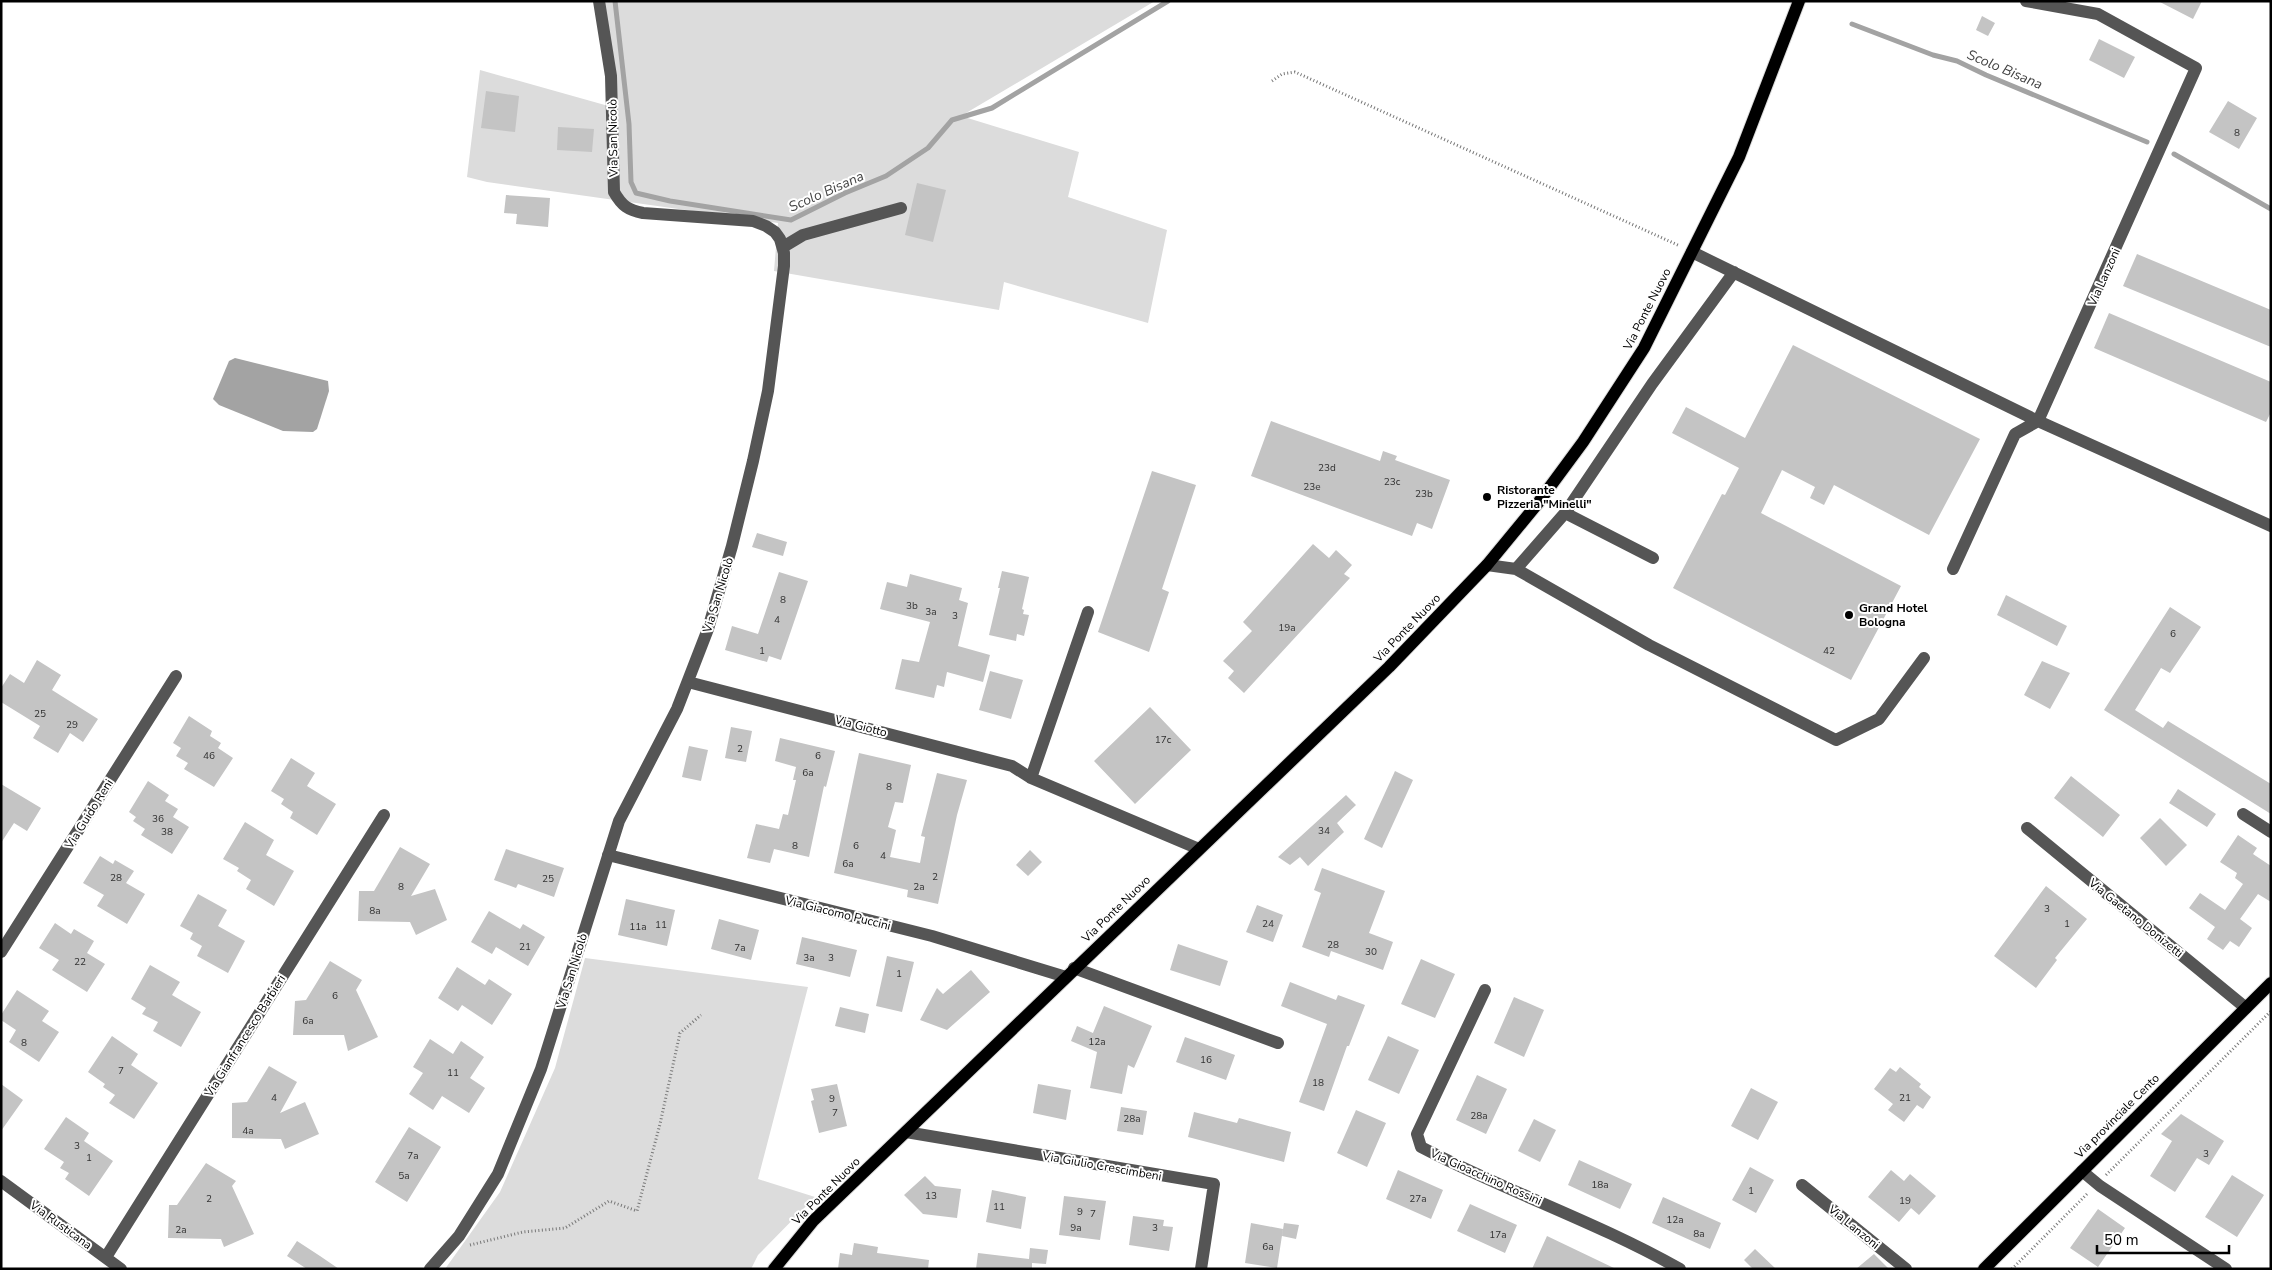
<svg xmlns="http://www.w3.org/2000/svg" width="2272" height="1270" viewBox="0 0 2272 1270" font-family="'Nunito Sans',sans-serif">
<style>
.green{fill:#dcdcdc}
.water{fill:#a3a3a3}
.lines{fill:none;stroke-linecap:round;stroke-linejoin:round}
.stream{stroke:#a3a3a3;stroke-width:5}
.building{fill:#c4c4c4}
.major-casing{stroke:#dbdbdb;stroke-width:14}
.path{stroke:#777;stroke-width:3;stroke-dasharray:1 2.5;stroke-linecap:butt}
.minor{stroke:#555;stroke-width:12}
.major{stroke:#000;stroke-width:12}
.poi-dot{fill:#000;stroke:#fff;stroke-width:2}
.labels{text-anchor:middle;stroke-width:4;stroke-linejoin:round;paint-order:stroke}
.number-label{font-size:10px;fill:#313131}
.street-label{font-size:12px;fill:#000;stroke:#fff}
.poi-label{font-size:12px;font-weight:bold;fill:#000;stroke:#fff;text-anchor:start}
.water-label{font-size:14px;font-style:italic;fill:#444;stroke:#fff}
</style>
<rect width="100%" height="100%" fill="#fff"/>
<!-- green -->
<path class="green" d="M597,1H1155L961,116L1079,152L1068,197L1167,230L1148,323L1004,282L999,310L774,271L778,223L487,182L467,177L480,70L612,107Z
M585,958L808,987L758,1179L815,1197L758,1255L751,1269H445L500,1192L555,1068Z"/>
<!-- water -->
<path class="water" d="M235,358L328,381L329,391L317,429L313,432L283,431L219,405L213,399L229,361Z"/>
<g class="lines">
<!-- stream -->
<path class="stream" d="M615,1L629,124L631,182L636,193L670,201L791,220L845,193L886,176L928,148L952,120L992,108L1168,1
M1852,24L1933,55L1957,61L1986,75L2147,142
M2174,154L2271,209"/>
</g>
<!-- building -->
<path class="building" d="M2158,1H2202L2193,19Z
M1982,16L1995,23L1988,36L1976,30Z
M2099,39L2135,57L2124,78L2089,60Z
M486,91L519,96L515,132L481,128Z
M2228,101L2257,118L2239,149L2209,132Z
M558,127L594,129L592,152L557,150Z
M917,183L946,190L933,242L905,235Z
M506,195L550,198L548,227L516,224L517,214L504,213Z
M2137,254L2271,310V347L2123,286Z
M2109,313L2271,382V412L2266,422L2094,348Z
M1793,345L1980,439L1929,535L1834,485L1824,505L1810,498L1815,487L1782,470L1761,513L1901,586L1851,680L1673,588L1722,494L1725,495L1739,468L1672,433L1686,407L1745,438Z
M1271,421L1380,461L1383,451L1397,456L1395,460L1450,480L1432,529L1417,523L1412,536L1251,476Z
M1152,471L1196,485L1162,589L1169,592L1149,652L1098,632Z
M757,533L787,542L783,556L752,547Z
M1313,544L1329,558L1336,550L1352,565L1344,574L1350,578L1244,693L1228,678L1234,671L1223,661L1252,631L1243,622Z
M1002,571L1029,577L1022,609L1024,610L1023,614L1029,615L1024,636L1017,634L1016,641L989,635L1000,588H998Z
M779,572L808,581L781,660L769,656L767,662L725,650L732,626L758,634Z
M910,574L962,588L959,600L968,603L958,646L990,655L983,682L947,672L944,687L937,685L934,698L895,689L902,659L919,662L930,622L880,609L887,582L907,587Z
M2006,595L2067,626L2057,646L1997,615Z
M2170,607L2201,627L2170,673L2161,668L2135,710L2163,728L2168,721L2271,784V814L2104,710Z
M37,660L61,675L52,690L98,719L83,742L70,733L58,753L33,738L40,726L1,702V688L10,674L24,683Z
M2042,661L2070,673L2050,709L2024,695Z
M990,671L1023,680L1011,719L979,710Z
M1150,707L1191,750L1135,804L1094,761Z
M189,716L212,731L210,736L221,743L218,748L233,758L214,787L184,769L188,763L176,756L181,748L173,743Z
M731,727L752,731L746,762L725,758Z
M780,738L835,751L826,787L824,786L809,857L774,849L770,863L747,858L756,824L779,829L783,814L788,815L796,780H793L796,767L775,761Z
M689,746L708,750L701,781L682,777Z
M859,753L911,765L903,803L895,802L888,827L896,830L890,857L920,863L925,837L921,836L937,773L967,780L957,815L938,904L907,897L908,890L834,873Z
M291,758L315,773L307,786L336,804L317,835L290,818L293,812L281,804L284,799L271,791Z
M1395,771L1413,780L1382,848L1364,839Z
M2071,776L2120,815L2103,837L2054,798Z
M148,781L169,795L165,801L178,809L173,817L189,827L172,854L141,835L145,829L133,821L136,817L129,812Z
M1,784L41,808L27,831L14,823L1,843Z
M2178,789L2216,814L2207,827L2169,803Z
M1346,795L1356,805L1337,823L1344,832L1308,866L1300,857L1290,865L1278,857Z
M2160,818L2187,845L2166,866L2140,838Z
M245,822L274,840L266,855L294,871L274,906L246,889L251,880L237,871L239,868L223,859Z
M2238,835L2257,848L2253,854L2271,866V902L2258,894L2240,919L2252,928L2239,947L2230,941L2223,950L2207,939L2215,927L2189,908L2200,893L2225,910L2243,884L2235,878L2237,873L2220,862Z
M400,847L430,864L411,896L435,889L447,920L416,935L410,922L358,921L359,891H374Z
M506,849L564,868L554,897L518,884L516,888L494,880Z
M1030,850L1042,862L1028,876L1016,865Z
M100,856L113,864L115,860L134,871L126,883L145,894L127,924L97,906L104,895L83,883Z
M1322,868L1385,891L1369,933L1393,942L1383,970L1331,951L1329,957L1302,947L1321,893L1314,890Z
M2046,886L2087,919L2055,958L2057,960L2036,988L1994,956Z
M198,894L227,910L218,926L245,941L228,973L197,956L202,946L190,939L193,933L180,926Z
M626,899L675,910L667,946L618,935Z
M1257,905L1283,915L1273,942L1246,932Z
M489,911L520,929L523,924L545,937L528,966L496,947L492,954L471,942Z
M719,919L759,930L751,960L711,949Z
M55,923L71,934L74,929L94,941L87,953L105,964L87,992L52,970L59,960L39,948Z
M802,937L857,950L850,977L796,964Z
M1178,944L1228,961L1220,986L1170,970Z
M887,956L914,962L902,1012L876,1006Z
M1421,959L1455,974L1435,1018L1401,1004Z
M330,961L362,980L356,990L378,1037L348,1051L344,1035H293L295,1001L306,1000Z
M150,965L180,982L172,995L201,1012L181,1047L153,1031L158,1022L142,1014L146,1008L131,999Z
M457,967L485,985L489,979L512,994L492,1025L462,1005L458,1011L438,998Z
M971,970L990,992L947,1030L920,1020L937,988L943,994Z
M1290,982L1336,1000L1338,995L1365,1005L1349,1046H1347L1324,1111L1299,1102L1327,1024L1281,1006Z
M17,990L49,1011L42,1021L59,1032L39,1062L9,1042L16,1030L1,1020V1015Z
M1514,997L1544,1010L1524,1057L1494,1043Z
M1104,1006L1152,1026L1134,1068L1128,1065L1122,1094L1090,1088L1097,1052L1071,1041L1077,1026L1093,1033Z
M840,1007L869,1014L865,1033L835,1026Z
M112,1036L138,1054L131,1065L158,1083L134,1119L109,1103L115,1095L103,1087L105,1084L88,1072Z
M1388,1036L1419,1050L1399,1094L1368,1080Z
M1185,1037L1235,1055L1226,1080L1176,1062Z
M430,1039L453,1054L461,1041L484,1057L470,1078L485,1088L469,1113L442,1096L433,1110L409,1094L423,1073L413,1067Z
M269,1066L297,1082L280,1113L305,1102L319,1134L285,1149L281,1139L232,1138V1103L247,1102Z
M1900,1067L1921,1084L1919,1087L1931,1097L1923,1109L1917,1105L1904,1122L1888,1110L1893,1104L1874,1089L1890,1068L1896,1072Z
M1477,1075L1507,1089L1486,1134L1456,1120Z
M1,1084L23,1100L1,1131Z
M837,1084L847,1126L819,1133L811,1101L814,1100L811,1089Z
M1038,1084L1071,1090L1066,1120L1033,1113Z
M1751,1088L1778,1102L1758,1140L1731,1126Z
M1121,1107L1147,1111L1143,1135L1117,1131Z
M1356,1110L1386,1123L1367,1167L1337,1153Z
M1194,1112L1237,1123L1239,1118L1291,1132L1284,1162L1188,1137Z
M2181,1114L2224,1141L2209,1165L2197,1158L2175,1192L2150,1176L2172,1141L2161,1134Z
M66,1117L89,1133L84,1141L113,1161L89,1196L65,1179L69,1173L60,1168L64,1162L44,1149Z
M1534,1119L1556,1130L1540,1162L1518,1151Z
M409,1127L441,1147L407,1202L375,1182Z
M1579,1160L1632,1184L1620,1209L1568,1185Z
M206,1163L236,1181L232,1186L254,1234L224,1247L221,1239L168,1238L169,1205H177Z
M1750,1167L1774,1180L1756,1213L1732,1200Z
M1398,1170L1443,1190L1431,1219L1386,1199Z
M1891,1170L1904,1181L1910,1174L1936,1196L1919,1215L1911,1208L1899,1222L1868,1197Z
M2232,1175L2264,1195L2237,1237L2205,1217Z
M925,1176L935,1186L961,1189L957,1218L923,1214L904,1195Z
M992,1190L1026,1197L1021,1229L986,1222Z
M1064,1196L1106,1201L1100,1240L1059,1235Z
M1663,1197L1721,1223L1710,1249L1652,1223Z
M1470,1204L1517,1225L1505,1253L1457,1231Z
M2098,1209L2125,1228L2098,1267L2070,1248Z
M1133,1216L1164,1220L1163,1226L1173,1227L1169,1251L1129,1245Z
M1251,1223L1283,1229L1277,1268L1245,1263Z
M1284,1223L1299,1225L1296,1239L1282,1236Z
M1547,1236L1616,1269H1532Z
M297,1241L320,1256L339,1269H307L287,1256Z
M854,1243L878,1247L877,1253L929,1260L928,1269H838L840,1253L852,1255Z
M1030,1248L1048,1250L1046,1264L1032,1263V1269H976L978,1253L1029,1259Z
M1755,1249L1776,1269H1753L1744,1260Z
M1874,1254L1889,1269H1856Z"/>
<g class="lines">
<defs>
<path id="major" d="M774,1269L813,1221L1389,667L1487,565L1538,503L1583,442L1644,348L1739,157L1799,1
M1984,1269L2271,983"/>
</defs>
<!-- major casing -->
<use href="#major" class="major-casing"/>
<!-- path -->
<path class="path" d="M1272,81L1282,74L1295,72L1680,246
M2106,1175L2271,1011
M470,1245L523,1232L565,1228L609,1201L637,1211L660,1124L680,1033L701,1015
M2012,1269L2088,1193"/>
<!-- minor -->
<path class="minor" d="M2026,1L2098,14L2196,68L2038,421L2271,526
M783,247L803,235L901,208
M1692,252L2038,421
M1565,513L1653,558
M1487,565L1516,569L1649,645L1836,740L1879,719L1924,658
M1516,569L1565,513L1652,384L1734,272
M1953,569L2015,434L2038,421
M688,682L1012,766L1031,778L1199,849
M1031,778L1088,612
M2243,814L2271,832
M2027,828L2246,1008
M608,855L932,936L1066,977
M1,952L176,676
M1074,968L1278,1043
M1485,990L1417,1134L1421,1147C1505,1191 1597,1222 1680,1269
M906,1132L1214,1184L1201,1269
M2082,1171L2100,1186L2226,1269
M1,1181L121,1269
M1802,1185L1906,1269
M106,1257L384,815
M430,1269L459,1236L498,1174L541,1069L619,821L677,709L708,629L732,546L753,461L768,391L784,266V253L780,239L775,232L766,226L753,221L643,213C628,210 622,206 614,192L611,76L599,1"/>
<!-- major -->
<use href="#major" class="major"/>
</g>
<!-- markers -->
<g class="poi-dot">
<circle cx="1487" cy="497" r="5"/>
<circle cx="1849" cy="615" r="5"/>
</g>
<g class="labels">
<!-- number labels -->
<g class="number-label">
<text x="2237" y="136">8</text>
<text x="1327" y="471">23d</text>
<text x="1392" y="485">23c</text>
<text x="1312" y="490">23e</text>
<text x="1424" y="497">23b</text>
<text x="783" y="603">8</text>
<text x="912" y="609">3b</text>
<text x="931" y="615">3a</text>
<text x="955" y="619">3</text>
<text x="777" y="623">4</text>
<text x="1287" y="631">19a</text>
<text x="2173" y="637">6</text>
<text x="762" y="654">1</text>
<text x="1829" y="654">42</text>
<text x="40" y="717">25</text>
<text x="72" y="728">29</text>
<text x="1163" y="743">17c</text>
<text x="740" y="752">2</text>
<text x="209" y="759">46</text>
<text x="818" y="759">6</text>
<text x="808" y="776">6a</text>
<text x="889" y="790">8</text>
<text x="158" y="822">36</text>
<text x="1324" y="834">34</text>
<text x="167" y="835">38</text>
<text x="795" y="849">8</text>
<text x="856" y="849">6</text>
<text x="883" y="859">4</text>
<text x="848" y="867">6a</text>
<text x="935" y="880">2</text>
<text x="116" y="881">28</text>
<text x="548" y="882">25</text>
<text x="401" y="890">8</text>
<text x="919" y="890">2a</text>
<text x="2047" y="912">3</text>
<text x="375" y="914">8a</text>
<text x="1268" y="927">24</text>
<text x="2067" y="927">1</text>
<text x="661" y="928">11</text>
<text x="638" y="930">11a</text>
<text x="1333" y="948">28</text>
<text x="525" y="950">21</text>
<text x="740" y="951">7a</text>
<text x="1371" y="955">30</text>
<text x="809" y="961">3a</text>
<text x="831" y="961">3</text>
<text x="80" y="965">22</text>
<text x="899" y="977">1</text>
<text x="335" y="999">6</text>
<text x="308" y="1024">6a</text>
<text x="1097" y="1045">12a</text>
<text x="24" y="1046">8</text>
<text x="1206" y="1063">16</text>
<text x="121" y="1074">7</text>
<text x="453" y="1076">11</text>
<text x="1318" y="1086">18</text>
<text x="274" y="1101">4</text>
<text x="1905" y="1101">21</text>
<text x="832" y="1102">9</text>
<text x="835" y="1116">7</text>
<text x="1479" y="1119">28a</text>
<text x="1132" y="1122">28a</text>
<text x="248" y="1134">4a</text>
<text x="77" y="1149">3</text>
<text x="2206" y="1157">3</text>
<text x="413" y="1159">7a</text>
<text x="89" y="1161">1</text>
<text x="404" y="1179">5a</text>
<text x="1600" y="1188">18a</text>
<text x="1751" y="1194">1</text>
<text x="931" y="1199">13</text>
<text x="209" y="1202">2</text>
<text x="1418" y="1202">27a</text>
<text x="1905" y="1204">19</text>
<text x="999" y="1210">11</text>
<text x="1080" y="1215">9</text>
<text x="1093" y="1217">7</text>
<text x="1675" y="1223">12a</text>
<text x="1076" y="1231">9a</text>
<text x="1155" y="1231">3</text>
<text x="181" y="1233">2a</text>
<text x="1699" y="1237">8a</text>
<text x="1498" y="1238">17a</text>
<text x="1268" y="1250">6a</text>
</g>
<!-- street labels -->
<g class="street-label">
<text transform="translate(613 138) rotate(-91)" y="4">Via San Nicolò</text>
<text transform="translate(2104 277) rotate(-66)" y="4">Via Lanzoni</text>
<text transform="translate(1647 309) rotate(-63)" y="4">Via Ponte Nuovo</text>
<text transform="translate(718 595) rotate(-73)" y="4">Via San Nicolò</text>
<text transform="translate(1407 628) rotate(-46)" y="4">Via Ponte Nuovo</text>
<text transform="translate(861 726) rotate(15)" y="4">Via Giotto</text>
<text transform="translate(89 814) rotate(-58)" y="4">Via Guido Reni</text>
<text transform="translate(1116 909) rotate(-44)" y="4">Via Ponte Nuovo</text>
<text transform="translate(838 913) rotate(14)" y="4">Via Giacomo Puccini</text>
<text transform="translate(2136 918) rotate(39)" y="4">Via Gaetano Donizetti</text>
<text transform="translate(572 971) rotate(-73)" y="4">Via San Nicolò</text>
<text transform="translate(245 1036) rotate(-58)" y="4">Via Gianfrancesco Barbieri</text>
<text transform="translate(2117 1116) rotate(-45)" y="4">Via provinciale Cento</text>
<text transform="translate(1102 1166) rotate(10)" y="4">Via Giulio Crescimbeni</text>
<text transform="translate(1486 1177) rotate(24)" y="4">Via Gioacchino Rossini</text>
<text transform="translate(826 1191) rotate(-45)" y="4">Via Ponte Nuovo</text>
<text transform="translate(61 1225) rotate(36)" y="4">Via Rusticana</text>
<text transform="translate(1854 1227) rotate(39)" y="4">Via Lanzoni</text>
</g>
<!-- poi labels -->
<g class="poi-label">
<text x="1497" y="494">Ristorante<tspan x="1497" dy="14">Pizzeria "Minelli"</tspan></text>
<text x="1859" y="612">Grand Hotel<tspan x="1859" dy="14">Bologna</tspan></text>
</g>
<!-- water labels -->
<g class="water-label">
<text transform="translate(2005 69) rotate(23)" y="5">Scolo Bisana</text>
<text transform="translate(826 191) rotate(-24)" y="5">Scolo Bisana</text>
</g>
</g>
<!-- border -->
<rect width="2272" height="1270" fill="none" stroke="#000000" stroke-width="5"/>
<!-- scale -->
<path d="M2097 1245v8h132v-8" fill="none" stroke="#000000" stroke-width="2.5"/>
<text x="2104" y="1245" font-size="15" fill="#000000" stroke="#ffffff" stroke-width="4" paint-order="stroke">50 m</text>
</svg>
